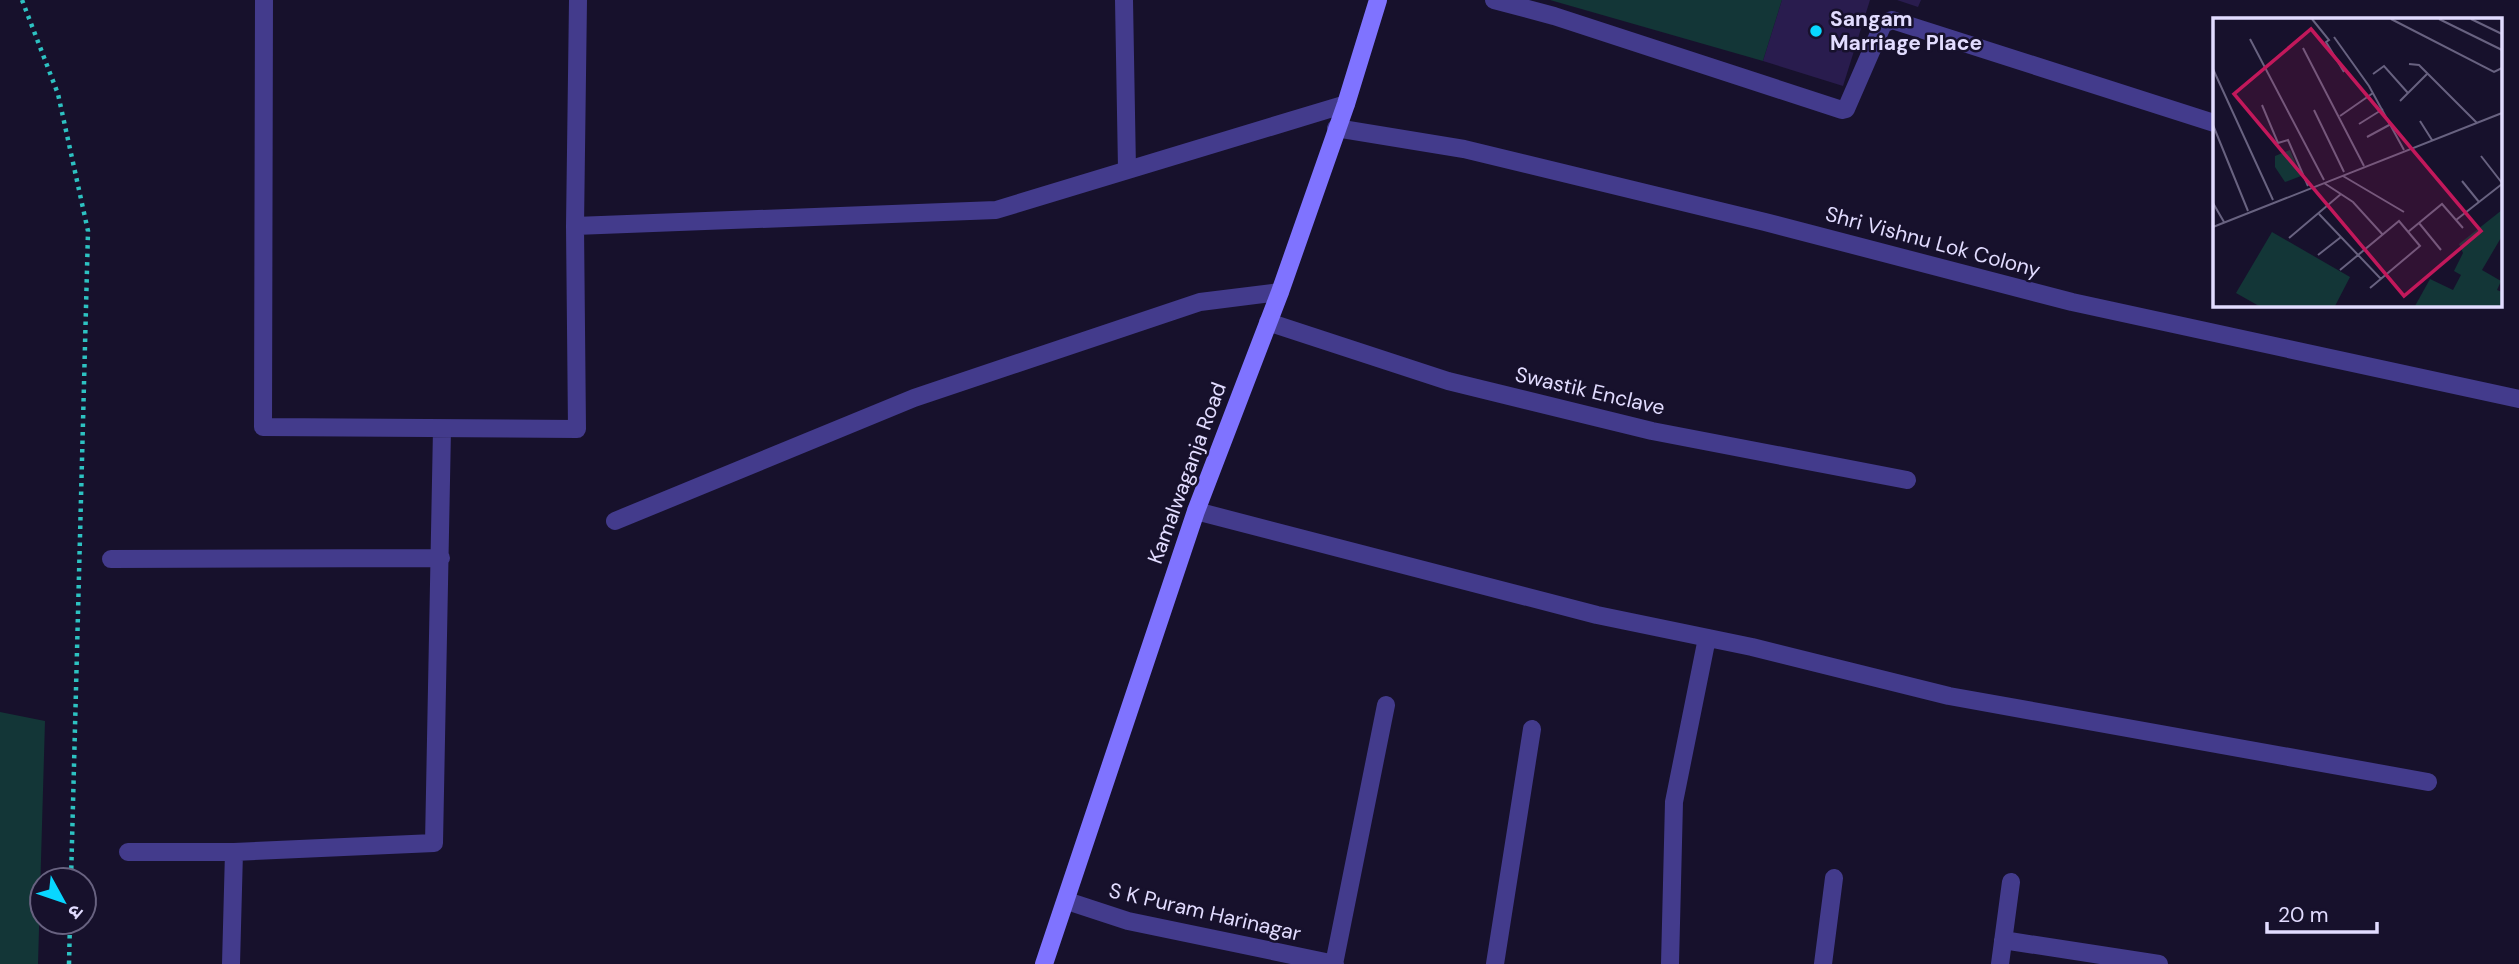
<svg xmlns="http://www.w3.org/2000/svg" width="2519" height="964" viewBox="0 0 2519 964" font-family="'DM Sans','Noto Sans Devanagari',sans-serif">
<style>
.green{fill:#133637}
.building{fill:#291c4e}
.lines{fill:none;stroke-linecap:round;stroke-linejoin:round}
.path{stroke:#2dc2c2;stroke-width:4.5;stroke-dasharray:3.5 5;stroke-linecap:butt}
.minor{stroke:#433b8c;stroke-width:18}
.secondary{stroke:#7f73ff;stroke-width:18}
.poi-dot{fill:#08d7ff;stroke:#17112c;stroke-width:2.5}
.labels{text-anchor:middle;stroke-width:5;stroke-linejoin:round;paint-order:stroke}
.poi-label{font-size:21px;font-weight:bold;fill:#e2dcff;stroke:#17112c;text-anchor:start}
.street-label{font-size:21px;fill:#e2dcff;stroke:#17112c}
.inset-road{fill:none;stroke:#686280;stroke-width:2}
.view{fill:#c2185b;fill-opacity:0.15;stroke:#c2185b;stroke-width:3.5}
.inset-edge{fill:none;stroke:#e2dcff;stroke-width:3.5}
</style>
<rect width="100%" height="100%" fill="#17112c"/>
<!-- green -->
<path class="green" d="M1550,0H1782L1763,61Z
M0,712L45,721L38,964H0Z"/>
<!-- building -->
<path class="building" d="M1782,0H1870L1843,86L1763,61Z
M1897,0H1921L1918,7Z"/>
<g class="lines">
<!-- path -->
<path class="path" d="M22,0L58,94L88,231L71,880
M69,964L70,922"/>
<!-- minor -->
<path class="minor" d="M264,0L263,427L577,429L575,226L578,0
M1124,0L1127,169
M1494,0L1554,16L1842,110L1846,109L1883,24L1892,20L2214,123
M1336,128L1464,149L1765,222L2072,302L2519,399
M575,226L996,210L1346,104
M1268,322L1448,381L1652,431L1907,480
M1196,511L1597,615L1752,647L1949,696L2428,782
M615,521L914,398L1200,302L1280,292
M111,559L441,558
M128,852H234L434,843L442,429
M1067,901L1128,921L1335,964
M2003,940L2159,964
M231,964L234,852
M1334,964L1386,705
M1495,964L1532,729
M1670,964L1674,802L1707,638
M1823,964L1834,878
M2000,964L2011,882"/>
<!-- secondary -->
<path class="secondary" d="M1044,964L1196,511L1280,292L1346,104L1378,0"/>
</g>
<!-- markers -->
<circle class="poi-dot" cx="1816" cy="31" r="7"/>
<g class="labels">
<!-- poi labels -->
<g class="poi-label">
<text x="1830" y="26">Sangam<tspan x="1830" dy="24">Marriage Place</tspan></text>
</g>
<!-- street labels -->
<g class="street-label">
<text transform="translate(1933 242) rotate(15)" y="7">Shri Vishnu Lok Colony</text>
<text transform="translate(1590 391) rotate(13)" y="7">Swastik Enclave</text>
<text transform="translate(1187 473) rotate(-70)" y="7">Kamalwaganja Road</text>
<text transform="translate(1205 912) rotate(13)" y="7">S K Puram Harinagar</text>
</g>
</g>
<!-- overview -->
<g transform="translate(2213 18)">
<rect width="289" height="289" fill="#17112c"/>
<path d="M77,132L88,158L72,164L62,149V138ZM289,192V218L269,252L288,263L284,272L289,274L288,288H202L217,261L240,272L248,257L241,253L250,235L246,226ZM59,214L137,259L122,288H46L23,275Z" fill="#133637"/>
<path class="inset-road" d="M99,1L116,22L113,24L131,54M178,1L281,54L289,50M226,1L289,32M258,1L289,16M121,19L156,68L191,132M37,21L111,162M90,30L151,148M196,46L206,47L264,105M0,51L60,182M160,56L171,48L195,75M187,83L214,56M49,87L65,125L75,122L95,168M101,92L131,154M127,98L160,75M207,103L219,122M146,106L170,91M0,107L35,193M154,119L178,106M268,138L289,165M130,158L191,194M249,163L266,184M111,165L140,184L170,217M0,185L11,204M106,196L168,261M243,202L289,166M206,205L228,232M0,209L289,95M195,214L229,186L250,210M76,220L128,176M105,237L128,219M127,252L186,203L207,228L157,270"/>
<path class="view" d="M98,11L268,213L191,278L21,76Z"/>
<rect width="289" height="289" class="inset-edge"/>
</g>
<!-- north arrow -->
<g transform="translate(63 901) rotate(130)"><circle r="33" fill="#17112c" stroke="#686280" stroke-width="2"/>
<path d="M0-5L12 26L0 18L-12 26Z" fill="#08d7ff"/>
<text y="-10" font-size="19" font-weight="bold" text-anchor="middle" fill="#e2dcff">उ</text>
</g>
<!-- scale -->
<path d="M2267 922v10h110v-10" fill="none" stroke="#e2dcff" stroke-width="3.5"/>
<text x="2278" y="922" font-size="21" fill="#e2dcff" stroke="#17112c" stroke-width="5" paint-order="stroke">20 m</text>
</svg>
